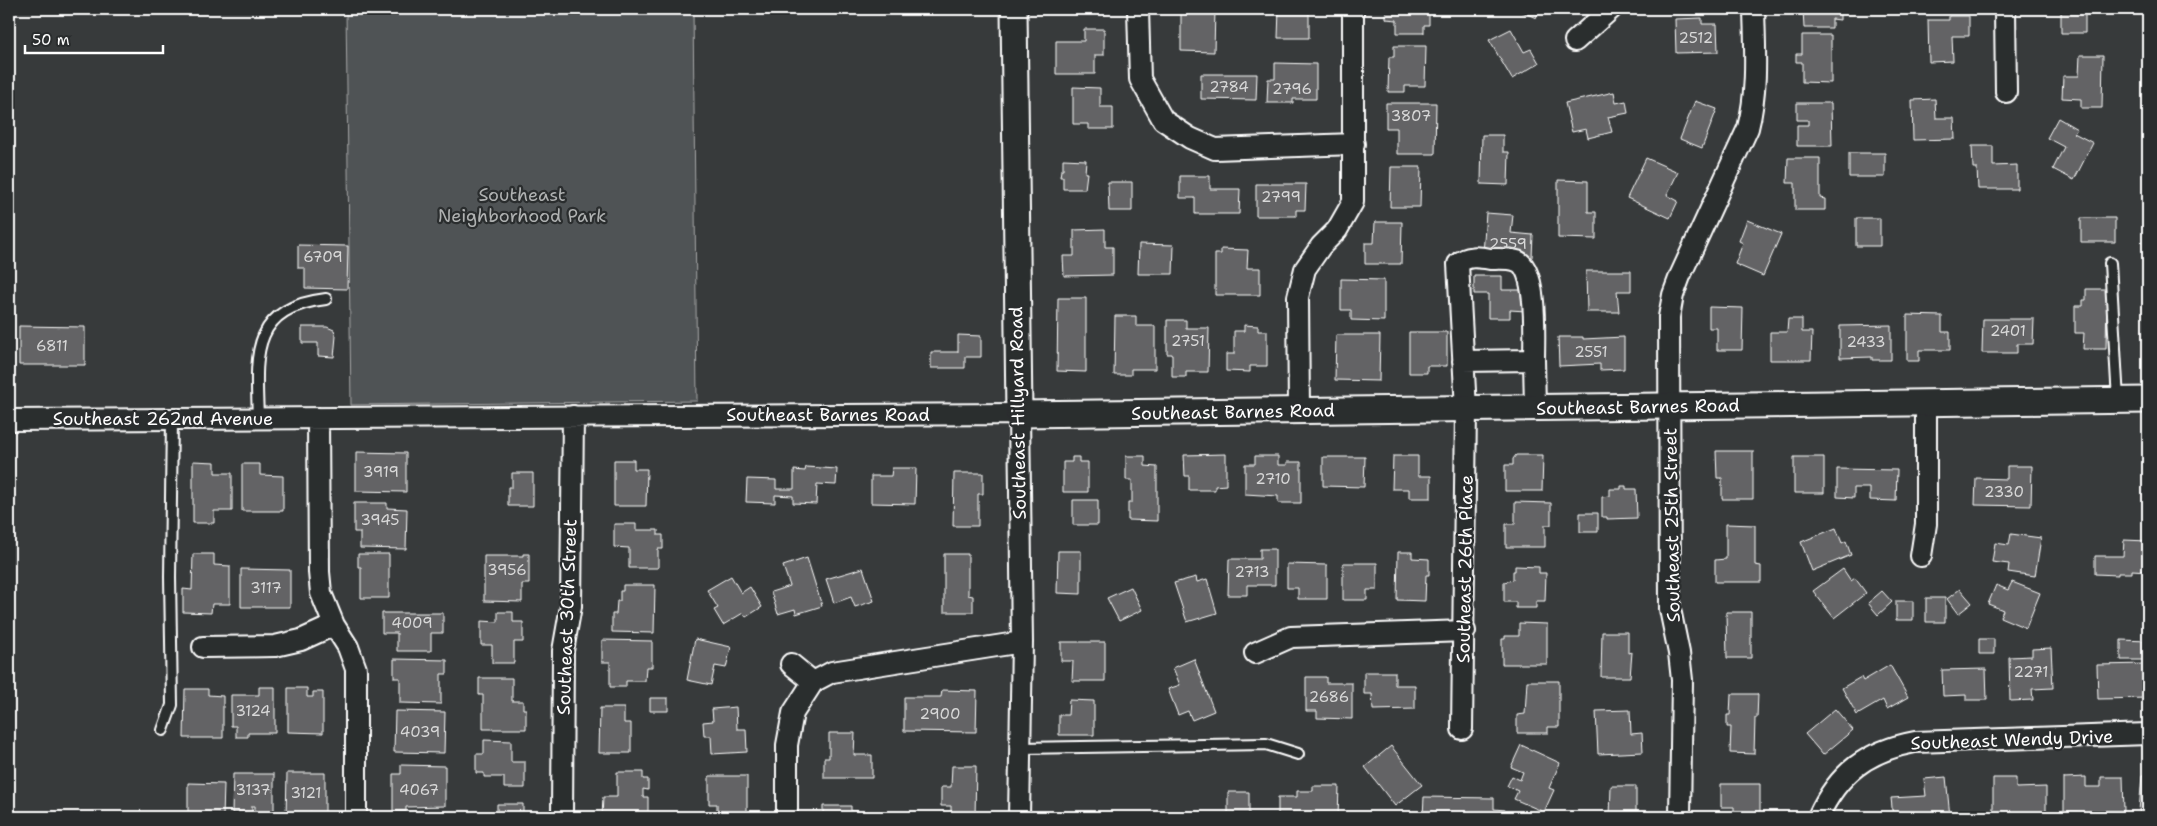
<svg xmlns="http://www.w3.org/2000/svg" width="2157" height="826" viewBox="0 0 2157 826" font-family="'Shantell Sans',sans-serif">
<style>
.green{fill:#505354;stroke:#a8a9aa}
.building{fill:#636465;stroke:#fff}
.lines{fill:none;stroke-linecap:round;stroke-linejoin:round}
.service-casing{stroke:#fff;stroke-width:14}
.minor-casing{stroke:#fff;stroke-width:24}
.tertiary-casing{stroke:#fff;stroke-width:29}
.service{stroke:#2a2d2e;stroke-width:10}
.minor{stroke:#2a2d2e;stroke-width:20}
.tertiary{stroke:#2a2d2e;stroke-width:25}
.labels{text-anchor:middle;stroke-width:4.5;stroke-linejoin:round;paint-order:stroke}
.number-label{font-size:15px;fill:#d8d8d8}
.park-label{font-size:18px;fill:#b0b2b2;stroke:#2a2d2e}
.street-label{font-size:18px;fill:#fff;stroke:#2a2d2e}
</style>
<rect width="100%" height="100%" fill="#373a3b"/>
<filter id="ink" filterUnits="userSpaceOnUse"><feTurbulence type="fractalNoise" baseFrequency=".02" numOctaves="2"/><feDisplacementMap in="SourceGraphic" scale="10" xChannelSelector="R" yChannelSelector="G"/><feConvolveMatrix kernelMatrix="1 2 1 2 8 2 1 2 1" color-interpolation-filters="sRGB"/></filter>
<g filter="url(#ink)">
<!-- green -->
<path class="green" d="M346,9H693L697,401L351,405Z"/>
<!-- building -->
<path class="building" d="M1060,9H1103V11H1060Z
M1181,9H1215L1214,52L1181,51Z
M1279,9H1309V38H1278Z
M1386,9H1429V25H1424V33H1397V20L1386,19Z
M1516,9H1540L1536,18Z
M1803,9H1845V14L1840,13V20L1832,19V28H1804Z
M2042,9H2085V33H2061V10Z
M2089,9H2113V13H2089Z
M1949,16H1969V36H1952L1953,61L1929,62L1928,20H1949Z
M1702,18V24H1717L1718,52L1676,53L1675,19Z
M1084,29H1104V55H1095V74H1056V41H1084Z
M1511,29L1524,52L1531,49L1539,63L1512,79L1489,40Z
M1802,35H1831V83L1802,82V62H1796V54H1802Z
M1394,46H1426L1425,86H1405V92H1388L1389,57H1394Z
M2080,55H2103L2102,108H2081V99L2062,98L2063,76H2079Z
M1275,63L1316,64V99H1293V103H1267L1268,79H1275Z
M1201,74H1257L1256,100L1201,99Z
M1073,87L1100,88V107H1113V129H1088V124H1073Z
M1614,92L1616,103L1626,101L1628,113L1608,117L1612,132L1588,138L1586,129L1572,132L1565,103Z
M1935,99L1936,118H1954L1955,139L1913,140L1912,100Z
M1695,101L1717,109L1702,148L1680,139Z
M1386,103H1436L1435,154H1397V128H1386Z
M1797,103H1831L1832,146H1797V125H1808V120H1797Z
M2058,118L2077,129L2074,133L2093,143L2074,180L2053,169L2064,147L2047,138Z
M1482,135H1503V152H1509L1508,185L1481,184Z
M1972,146H1993V166L2017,165V189H1978L1977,168H1973Z
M1849,153H1885V177H1849Z
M1646,158L1678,172L1667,195L1678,201L1670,218L1627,198Z
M1788,158H1820V198L1825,199V210H1795V183H1787Z
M1063,159L1086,160L1085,173H1087L1085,189H1063V177H1060L1061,170H1063Z
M1391,167H1421L1420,207H1390Z
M1180,176H1210V189H1240L1239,214H1195V198H1180Z
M1558,180L1588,181V212H1596V239L1558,238Z
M1108,182H1132V211H1109Z
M1256,184H1306L1305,210H1296V216H1256Z
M1486,213L1513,215L1511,233L1533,235L1532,257L1483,254Z
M1856,218H1880V246H1856Z
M2081,218H2115V242H2081Z
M1747,220L1781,234L1763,276L1735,264L1743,243L1739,241Z
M1375,222H1402L1401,264H1365V243H1374Z
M1105,229V247H1113V275L1064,276L1063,256H1074V230Z
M1139,244L1174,245L1173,274H1138Z
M298,245L348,246L347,289L305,288V268H298Z
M1221,249L1248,250L1247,268H1260V295H1215V254H1221Z
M1586,271H1631V291H1617L1619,312H1587Z
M1474,276H1502V290H1527L1526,311L1510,310V318H1488V294H1474Z
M1341,279L1384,280V321L1351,320V310H1341Z
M2086,289H2107L2106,349H2083L2084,333H2075V306H2083V300H2086Z
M1058,298H1086V372L1057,371Z
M1709,307L1743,308L1742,350H1717V328H1709Z
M1907,315L1942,316V332H1950V350H1919V361H1907Z
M1115,316H1136V326H1155V369H1131V375H1114Z
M1788,319H1802V332H1812L1811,360H1770V332H1787Z
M1983,319H2034L2033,344H2017V353H1982Z
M1167,320H1186V328H1209L1208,372H1186V377H1172V354H1167Z
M1244,325L1258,326V331H1267V366H1250V372L1226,371V354H1234V331H1244Z
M1891,325V360H1872V357L1840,358V326Z
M19,326L85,327V365H19Z
M302,327H327L334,330L336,336L334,357L318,356V343H302Z
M1409,332H1447V366H1427V373H1409Z
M958,335L981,336V357H965V368H931V352H958Z
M1336,335H1380L1379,381L1335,380Z
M1558,337H1583V339L1624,337V369L1600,370V364L1559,366Z
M1716,451H1753V499H1722V478H1717Z
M356,452L406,453V492L356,491Z
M1226,454V485L1215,486V490H1189V476H1185L1184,455Z
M1516,455H1543L1542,491H1505V465H1513V459Z
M1126,456H1145V466L1157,467V521L1128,520V502H1132V480H1126Z
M1255,456H1278V465H1287V462H1301V503H1278V496L1245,494V464H1255Z
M1393,456H1418V476H1431V498H1409V489H1392Z
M1072,457H1079V462H1088V492H1063V462H1072Z
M1323,457H1365L1364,487L1323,486Z
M1794,457H1824V493H1794Z
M614,460H634V469H647L646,506H614Z
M193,461L215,462V473H232V511H214V523H193Z
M242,464H260V475L283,476V511H242Z
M2007,466H2032L2031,506L1975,505L1976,478L2007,479Z
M806,467L837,469L836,485L817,484L816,504L793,503V496L775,495V503L746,502L747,479L776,480V489H794V470L805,471Z
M892,468H916L915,504L871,503V476H891Z
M1837,469L1897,470L1896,501L1870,500V488H1854V498L1837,497Z
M512,473H533V506H508V487H512Z
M954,473H983V494H978V526H953Z
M1621,486H1626V489H1636L1637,518L1607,519V517H1602V497L1610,496V489H1621Z
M1073,500H1098V525H1073Z
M1515,502L1551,503V525H1545V547H1506V524H1515Z
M354,503H387V508L407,509L406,549L360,548V532H354Z
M1580,513H1598V532H1580Z
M614,524H636V530H658V535H663V549H658V568H629V548L614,547Z
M1726,524L1755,525V565L1761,566V582H1715V560L1726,559Z
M1836,528L1842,543L1846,541L1851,555L1812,571L1801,542Z
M2011,534L2041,538L2035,576L2008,572L2009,564L1992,562L1995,543L2009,545Z
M2124,540L2148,541V571L2132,570V573H2118V575L2095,574V556H2123Z
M1260,549H1275V585H1247V595H1228L1229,559H1260Z
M1058,551H1081V594L1057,593Z
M1398,552H1412V558L1429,559V575H1426L1425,601L1397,600Z
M193,554H214V565L230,566V604H212L211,613L183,612V589L192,590Z
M358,554H389V598H361V567H358Z
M523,554H529V584H522V602L484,601V556H523Z
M944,554H968V595L973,596V612H944Z
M807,558L822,606L796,614L795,609L778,614L771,592L790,586L783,566Z
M1343,563H1377V590H1367V600H1343Z
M1287,564L1327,565V599H1298V588H1287Z
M1515,566L1539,567V573H1546L1545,601H1536V608H1516V602H1504V582L1513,580V571H1515Z
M863,568L874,601L855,607L851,597L834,603L826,579Z
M241,569L290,570V607H241Z
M1843,569L1851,581L1855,578L1866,593L1834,618L1813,591Z
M731,576L741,593L750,587L762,607L746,617L743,613L723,625L714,610L718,608L707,590Z
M1196,577L1197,582L1207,579L1217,613L1187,622L1174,583Z
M2012,582L2040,593L2026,628L2000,617L2003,610L1988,604L1996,585L2008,590Z
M623,585H655L654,633L612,632V614H616L617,601H620V591H623Z
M1131,587L1142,610L1119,621L1107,598Z
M1960,589L1972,603L1958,614L1947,599Z
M1882,591L1892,602L1878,615L1868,603Z
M1926,598H1945V622H1926Z
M1896,601H1913V620H1896Z
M498,612H513V622H523V642H514V663H492V645H481V621L498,622Z
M1726,612H1751V658H1727Z
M382,613H443V633H431V651H397V633H382Z
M1519,623L1547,624V664H1502V639H1505V636H1519Z
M1602,632H1628V653L1632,652L1630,677H1601Z
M695,639L731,647L726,668L715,666L711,685L687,680Z
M1979,639H1994V654H1979Z
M602,640L652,641V667H646L645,681H626V687H610V662H602Z
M2121,640L2148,641V660H2121Z
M1061,642H1105V681H1072L1073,661H1061Z
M2051,648L2053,688L2032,689L2033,700L2010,701L2009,657L2032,656V649Z
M394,659L447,660V674H441V704L400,703V678H394Z
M1194,659L1214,711L1192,720L1188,711L1178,715L1168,689L1180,685L1173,668Z
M2148,664V698L2098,699L2097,665Z
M1890,665L1908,697L1887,709L1883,700L1857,715L1842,688L1861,677L1863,681Z
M1986,669L1987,700H1966V695L1943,696L1942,670Z
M1364,672H1395V685H1415V709L1373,710L1372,694H1364Z
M1306,677H1326V683H1352V719L1317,718V711H1306Z
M479,678H512V701H523V709H526V729H483V695H479Z
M1527,681H1559V727H1548V733H1517V715L1525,714Z
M259,687H275V733H248V737H236V726H231V695H259Z
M288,688H307V697H313V692H323V733L288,732Z
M185,689H208V695L223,696V738H184Z
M942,690L977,691L976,732L904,731V697H941Z
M1731,694H1758L1757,718H1755L1754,754L1730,753L1731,727H1727V715H1730Z
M650,698H668V711H650Z
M1069,700L1094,701V735H1059V715H1068Z
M736,707L737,729H746L747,752L712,754L711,736H704L703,722L713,721L712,709Z
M600,708H624V723H631V753H599Z
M1835,709L1853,730L1823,755L1805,734Z
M1630,710L1631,734L1642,733L1643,752L1598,754L1596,711Z
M395,711L445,712L444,753L394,752Z
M829,733H855L854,755H872V778H824V758H829Z
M484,740L511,741V762H525V788H504V777H484V773H476V754H484Z
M1521,745L1560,763L1549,788L1554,790L1544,812L1514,799L1518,791L1507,786L1512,776L1520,780L1523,772L1511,767Z
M1391,746L1422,785L1395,806L1365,767Z
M401,765L445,766V806L406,807V811H393V774H401Z
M952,766H976L975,817H951V806H941V787H951Z
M617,772H643V779H648V790L643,789V797H648V817H602L603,797H617Z
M287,773H325V817H312V812H309V817H286Z
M233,774H274V817H255V806H252V813H232Z
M2142,775H2148V812L2139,811Z
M709,776H747V816H717V804H709Z
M1946,777L1950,817H1893L1891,798L1926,796L1924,779Z
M2086,777V787H2101V777H2123L2124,811H2099V817H2078V812H2064V778Z
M1993,778H2016V788L2046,787V817H2025V815H1993Z
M188,783L224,784L223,817H188Z
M1721,784H1760V815H1764V817H1734V807H1721Z
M1313,786H1339L1338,817H1278V797H1297V791H1313Z
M1611,786H1636V817H1610Z
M1228,792H1249V817H1228Z
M1424,797L1494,798V809L1505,810L1504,817H1423Z
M497,804H523V817H488V814H497Z
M823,806H851V811H859V817H823Z"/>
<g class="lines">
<defs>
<path id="service" d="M2110,263L2118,400
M258,418C256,357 249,308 326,299
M163,730L172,705L170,577L172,419
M1020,748L1266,744L1298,754"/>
<path id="minor" d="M1138,9L1140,79L1163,120L1190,138L1215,149L1354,144
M2005,9L2006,92
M1575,41L1611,9
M1534,360L1535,408
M1299,411L1298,297L1305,269L1321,246L1337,230L1353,202V9
M318,418L319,572L321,593L334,625L348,647L356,669V817
M9,420L1019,414L1022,642L1019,817
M1921,556L1926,524V403
M203,647L275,646L301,640L334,625
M1255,653L1291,637L1465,631
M791,664L813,682
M813,682L832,672L1022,642
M1462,729L1466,409L1458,264C1467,255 1479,257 1490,259C1498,259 1510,258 1517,261C1538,268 1534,341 1534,360L1463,361
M562,817L563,651L571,606L573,416
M787,817V745L793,713L813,682
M1680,817L1682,680L1679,653L1670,609L1669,317L1673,295L1680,276L1748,128C1758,89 1755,49 1754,9
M1818,817C1838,773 1867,751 1915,742L2148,734"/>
<path id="tertiary" d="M1014,9L1019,414L2148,400"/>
</defs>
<!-- service casing -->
<use href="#service" class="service-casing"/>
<!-- minor casing -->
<use href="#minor" class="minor-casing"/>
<!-- tertiary casing -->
<use href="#tertiary" class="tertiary-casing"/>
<!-- service -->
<use href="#service" class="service"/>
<!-- minor -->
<use href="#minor" class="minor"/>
<!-- tertiary -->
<use href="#tertiary" class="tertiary"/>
</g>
</g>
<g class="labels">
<!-- number labels -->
<g class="number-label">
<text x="1696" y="43">2512</text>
<text x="1229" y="92">2784</text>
<text x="1292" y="94">2796</text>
<text x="1411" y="121">3807</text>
<text x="1281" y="202">2799</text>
<text x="1508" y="249">2559</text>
<text x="323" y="262">6709</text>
<text x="2008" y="336">2401</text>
<text x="1188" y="346">2751</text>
<text x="1866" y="347">2433</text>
<text x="52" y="351">6811</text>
<text x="1591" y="357">2551</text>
<text x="381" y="477">3919</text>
<text x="1273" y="484">2710</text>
<text x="2004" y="497">2330</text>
<text x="380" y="525">3945</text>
<text x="507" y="575">3956</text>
<text x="1252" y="577">2713</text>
<text x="266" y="593">3117</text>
<text x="412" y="628">4009</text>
<text x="2031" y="677">2271</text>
<text x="1329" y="702">2686</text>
<text x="253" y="716">3124</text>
<text x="940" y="719">2900</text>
<text x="420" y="737">4039</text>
<text x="253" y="795">3137</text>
<text x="419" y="795">4067</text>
<text x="306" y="798">3121</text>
</g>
<!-- park labels -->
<g class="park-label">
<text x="522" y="201">Southeast<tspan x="522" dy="21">Neighborhood Park</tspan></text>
</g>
<!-- street labels -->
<g class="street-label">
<text transform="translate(1638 407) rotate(-1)" y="6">Southeast Barnes Road</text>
<text transform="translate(1233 412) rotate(-1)" y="6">Southeast Barnes Road</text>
<text transform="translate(1018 413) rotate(-91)" y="6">Southeast Hillyard Road</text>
<text x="828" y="421">Southeast Barnes Road</text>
<text x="163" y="425">Southeast 262nd Avenue</text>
<text transform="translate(1672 525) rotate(-91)" y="6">Southeast 25th Street</text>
<text transform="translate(1465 569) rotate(-89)" y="6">Southeast 26th Place</text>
<text transform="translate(567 617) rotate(-88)" y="6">Southeast 30th Street</text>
<text transform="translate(2012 740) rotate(-2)" y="6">Southeast Wendy Drive</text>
</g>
</g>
<!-- margin -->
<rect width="2157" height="826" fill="none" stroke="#2a2d2e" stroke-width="30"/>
<rect x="15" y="15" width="2127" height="796" fill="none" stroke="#fff" stroke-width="2" filter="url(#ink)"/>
<!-- scale -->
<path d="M25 45v8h138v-8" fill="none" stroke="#ffffff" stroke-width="2.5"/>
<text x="32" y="45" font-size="15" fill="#ffffff" stroke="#2a2d2e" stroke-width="4" paint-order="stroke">50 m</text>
</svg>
